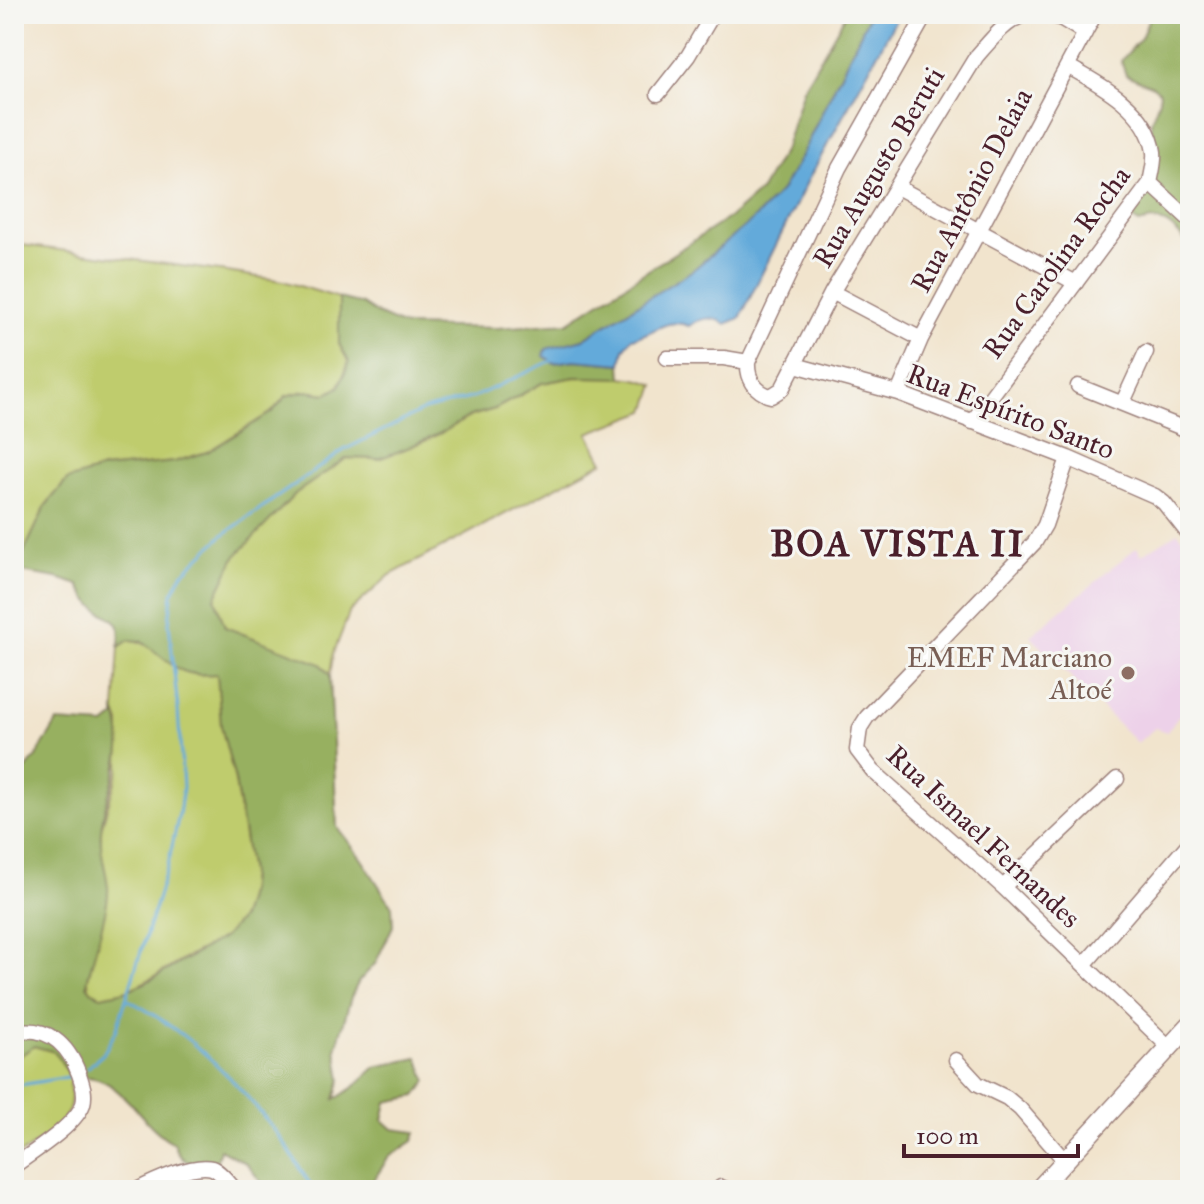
<svg xmlns="http://www.w3.org/2000/svg" width="1204" height="1204" viewBox="0 0 1204 1204" font-family="'IM FELL Great Primer',serif">
<style>
.built{fill:#edd1e9}
.green{fill:#bfcc6d;stroke:#84764c;stroke-width:2}
.forest{fill:#97b060;stroke:#706846;stroke-width:2}
.water{fill:#64aada;stroke:#576482;stroke-width:2}
.lines{fill:none;stroke-linecap:round;stroke-linejoin:round}
.stream{stroke:#64aada;stroke-width:3}
.minor-casing{stroke:#9e827c;stroke-width:17}
.major-casing{stroke:#9e827c;stroke-width:21}
.minor{stroke:#fff;stroke-width:14}
.major{stroke:#fff;stroke-width:18}
.education-dot{fill:#8d6e63;stroke:#f6f6f2;stroke-width:3}
.labels{text-anchor:middle;stroke-width:6;stroke-linejoin:round;paint-order:stroke}
.street-label{font-size:28px;fill:#4a1f2b;stroke:#f6f6f2}
.education-label{font-size:28px;fill:#785e54;stroke:#f6f6f2;text-anchor:end}
.district-label{font-size:36px;font-weight:bold;letter-spacing:2px;fill:#4a1f2b;stroke:#f6f6f2}
</style>
<rect width="100%" height="100%" fill="#f6f6f2"/>
<filter id="ink" filterUnits="userSpaceOnUse"><feTurbulence type="fractalNoise" baseFrequency=".0125" numOctaves="2"/><feDisplacementMap in="SourceGraphic" scale="16" xChannelSelector="R" yChannelSelector="G"/><feConvolveMatrix kernelMatrix="1 2 1 2 8 2 1 2 1" color-interpolation-filters="sRGB"/></filter>
<filter id="wash" filterUnits="userSpaceOnUse"><feTurbulence type="fractalNoise" baseFrequency=".006" numOctaves="4" result="noise"/><feDisplacementMap in="SourceGraphic" scale="32" xChannelSelector="R" yChannelSelector="G"/><feGaussianBlur stdDeviation="1.8" result="paint"/><feColorMatrix in="noise" values="0 0 0 0 0 0 0 0 0 0 0 0 0 0 0 0 0 1.4 0 .05"/><feComposite in="paint" operator="in"/></filter>
<g filter="url(#wash)">
<rect width="100%" height="100%" fill="#f1e4cd"/>
<!-- built -->
<path class="built" d="M1178,532L1190,550V710L1185,718L1178,716L1167,732L1155,728L1137,743L1030,636L1137,547L1141,555Z"/>
<!-- green -->
<path class="green" d="M14,244L227,272L283,281L339,298V344L349,362L339,387L327,394L305,391L286,396L272,412L207,452L174,462L103,469L67,480L46,505L20,561L14,560Z
M575,377C602,377 631,374 655,385L646,411L588,433L603,462L390,575L350,611L333,655L330,675L225,628L215,598L234,557L296,493L347,458L378,459L427,440L471,416L495,409L542,383Z
M129,640C164,642 169,682 217,673L250,872C249,892 246,915 232,930C220,943 199,950 184,959C170,967 85,1025 88,978L105,872L101,861V828L119,769L120,723L115,710L119,647Z
M34,1046L55,1052L72,1079L69,1085C81,1121 39,1141 14,1158V1060Z"/>
<!-- forest -->
<path class="forest" d="M846,14H870L800,158L781,191L756,217L693,270L583,339L546,350L554,363L574,360L621,364L622,378L575,377L542,383L495,409L470,416L445,431L405,449L378,459L347,458L296,493L235,557L215,598L225,627L321,664L330,675L337,827L361,858L392,906L393,926L375,964L359,981L351,997L336,1049L341,1079L335,1099L353,1088L375,1067L418,1058L427,1081L416,1096L387,1102L383,1120L393,1129L416,1132L413,1141L389,1157L367,1190L270,1188L261,1182L246,1163L220,1149L215,1167C194,1165 180,1165 174,1143C137,1125 118,1065 72,1079L55,1052L34,1046L14,1060V784L36,757L57,722L105,725L115,717V710C132,757 104,788 101,832C99,853 106,867 108,887C110,905 93,957 88,978L87,985L91,991L101,996L125,991L145,983L224,937L241,918L249,890L250,872L235,780L221,726L217,674C176,678 171,662 141,641L129,640L119,647C122,614 115,624 95,607C88,602 84,593 79,585L57,578L15,571L46,505L67,480L103,469L174,462L207,452L272,412L286,396L305,391L327,394L339,387L349,362L339,344V298L362,304L379,315L404,326L497,328L567,323L730,217L761,190L785,148L803,89Z
M1151,14H1190V246C1174,228 1164,214 1139,223L1131,218L1156,169L1151,122L1159,100L1160,92L1153,86L1126,75L1121,61L1141,38Z"/>
<!-- water -->
<path class="water" d="M870,14H899L807,182L740,318L726,324C713,316 702,317 689,326C666,316 653,335 632,338L624,349L621,364L574,360L554,363L544,356L546,349L583,339L693,270L756,217L781,191L800,158Z"/>
<g class="lines">
<!-- stream -->
<path class="stream" d="M127,999C192,1034 241,1084 284,1143C295,1158 303,1175 314,1190
M87,1068L103,1054L116,1031L168,865L179,814L183,787L178,710L169,623L172,594L182,574L223,535L344,450L424,410L474,397L551,361
M14,1086L68,1077"/>
</g>
</g>
<g filter="url(#ink)">
<g class="lines">
<defs>
<path id="minor" d="M926,14L839,168L748,362C747,378 755,392 771,396L782,389L832,292L976,57C991,40 1005,21 1026,14
M1047,14L1062,19L1085,33
M658,94L688,56L713,14
M1150,183L1190,220
M897,187L1076,283
M832,292L921,339
M667,358H724L748,362
M795,365L898,393L1068,458L1155,496L1164,503L1190,536
M1078,386L1190,431
M898,393L921,339L1095,14
M1123,402L1146,352
M972,422L1150,183C1152,172 1155,162 1154,152C1148,109 1100,84 1067,66
M1068,458L1045,525L1035,542L867,717L860,728L857,750L873,771L1003,887L1169,1047
M1003,887L1117,779
M1084,965L1190,842
M14,1032C47,1025 68,1044 79,1074C82,1083 86,1093 83,1104C75,1126 33,1152 14,1166
M956,1060L978,1084L1007,1098L1020,1109L1065,1161
M721,1187L728,1190
M137,1190C154,1181 193,1163 212,1168C220,1171 229,1183 235,1190"/>
<path id="major" d="M1038,1190L1190,1025"/>
</defs>
<!-- minor casing -->
<use href="#minor" class="minor-casing"/>
<!-- major casing -->
<use href="#major" class="major-casing"/>
<!-- minor -->
<use href="#minor" class="minor"/>
<!-- major -->
<use href="#major" class="major"/>
</g>
</g>
<!-- markers -->
<circle class="education-dot" cx="1128" cy="673" r="8"/>
<g class="labels">
<!-- street labels -->
<g class="street-label">
<text transform="translate(878 167) rotate(-59)" y="10">Rua Augusto Beruti</text>
<text transform="translate(971 190) rotate(-62)" y="10">Rua Antônio Delaia</text>
<text transform="translate(1056 262) rotate(-54)" y="10">Rua Carolina Rocha</text>
<text transform="translate(1011 411) rotate(21)" y="10">Rua Espírito Santo</text>
<text transform="translate(984 836) rotate(43)" y="10">Rua Ismael Fernandes</text>
</g>
<!-- education labels -->
<g class="education-label">
<text x="1112" y="667">EMEF Marciano<tspan x="1112" dy="32">Altoé</tspan></text>
</g>
<!-- district labels -->
<g class="district-label">
<text x="898" y="556">BOA VISTA II</text>
</g>
</g>
<!-- margin -->
<rect width="1204" height="1204" fill="none" stroke="#f6f6f2" stroke-width="48"/>
<!-- scale -->
<path d="M904 1144v12h174v-12" fill="none" stroke="#4a1f2b" stroke-width="4"/>
<text x="916" y="1144" font-size="24" fill="#4a1f2b" stroke="#f6f6f2" stroke-width="6" paint-order="stroke">100 m</text>
</svg>
